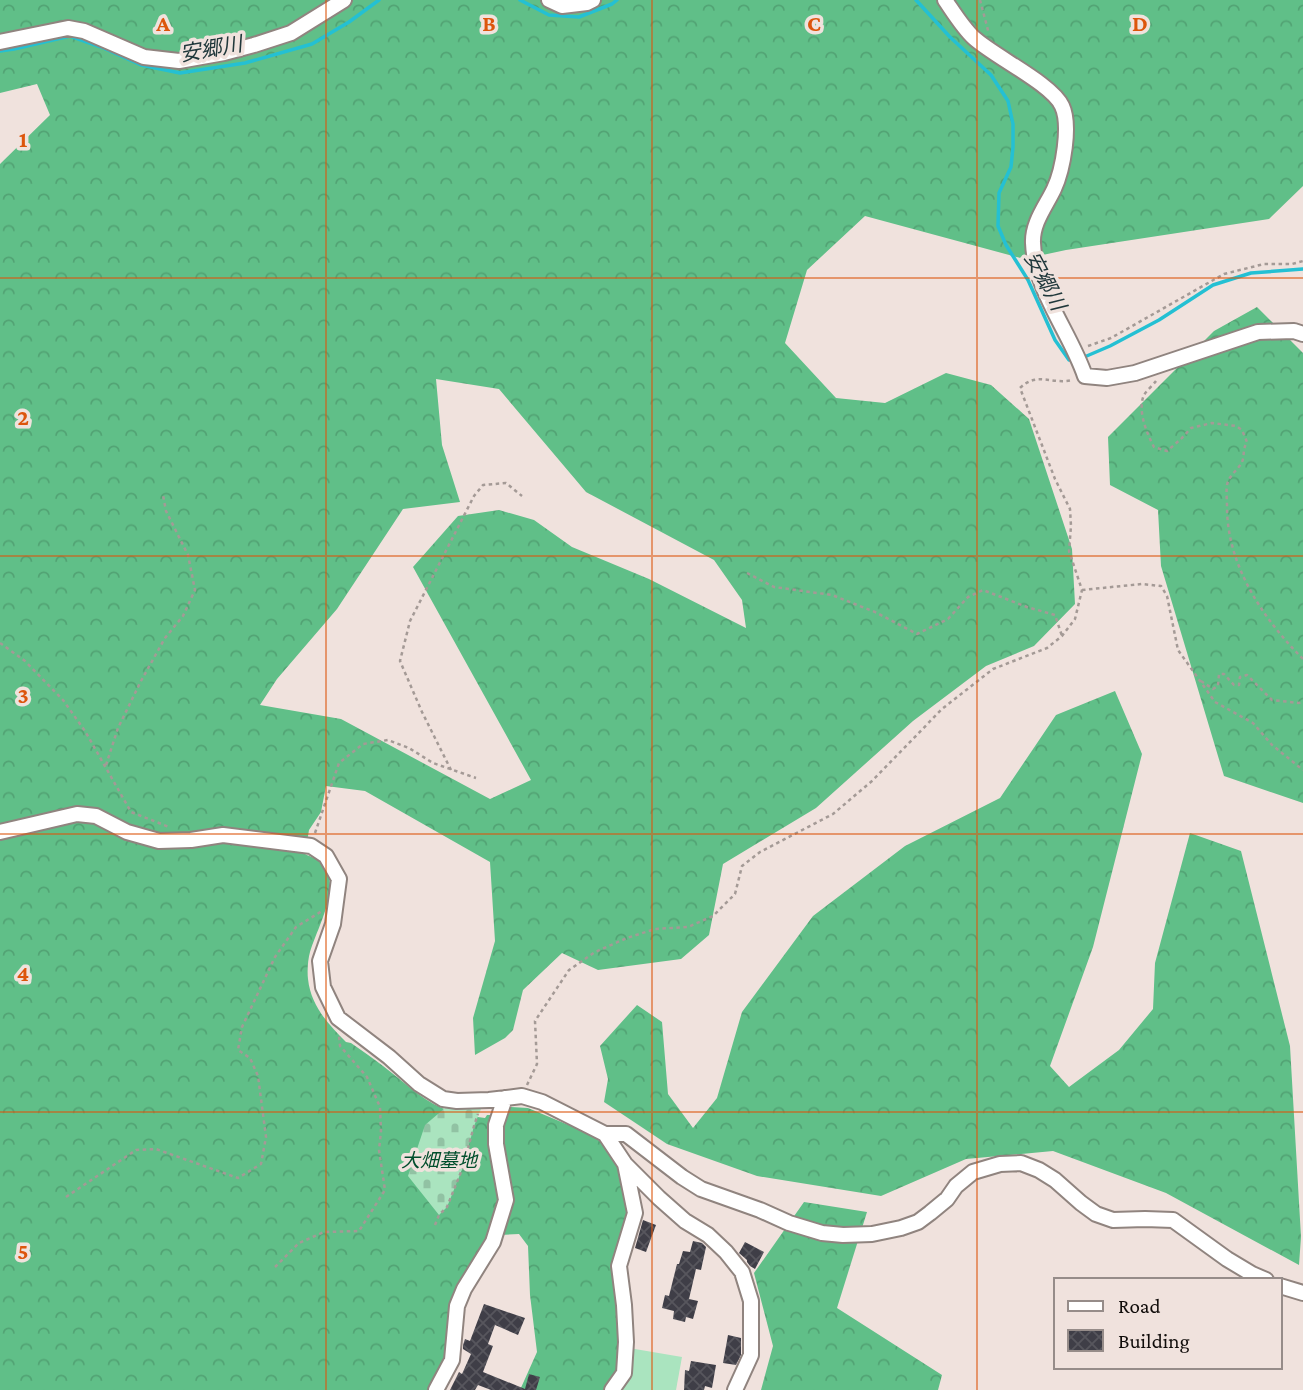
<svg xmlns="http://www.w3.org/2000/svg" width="1303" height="1390" viewBox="0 0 1303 1390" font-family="'Crimson Pro','Noto Sans JP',serif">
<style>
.green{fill:#aae4bf}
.forest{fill:url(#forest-crowns);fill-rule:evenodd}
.cemetery{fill:url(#cemetery-stones)}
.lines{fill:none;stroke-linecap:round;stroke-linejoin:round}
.stream{stroke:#24c0d3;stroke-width:3.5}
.building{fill:url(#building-cross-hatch)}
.minor-casing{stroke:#90847f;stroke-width:18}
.path{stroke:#a49a96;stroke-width:2.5;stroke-dasharray:3.5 3.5;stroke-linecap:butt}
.minor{stroke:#fff;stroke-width:14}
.grid{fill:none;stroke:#dd550c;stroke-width:2;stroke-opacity:0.55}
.labels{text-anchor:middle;stroke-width:7;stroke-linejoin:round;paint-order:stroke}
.park-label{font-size:19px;font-style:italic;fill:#004e2c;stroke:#f0e2dd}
.water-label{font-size:21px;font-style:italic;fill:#20383b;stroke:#f0e2dd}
.grid-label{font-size:23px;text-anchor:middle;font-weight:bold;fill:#dd550c;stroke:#f0e2dd;stroke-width:7;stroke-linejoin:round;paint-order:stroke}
</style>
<defs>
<pattern id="forest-crowns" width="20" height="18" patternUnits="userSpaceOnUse" patternTransform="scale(1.75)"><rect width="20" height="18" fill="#60bf88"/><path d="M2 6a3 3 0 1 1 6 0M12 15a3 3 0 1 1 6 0" fill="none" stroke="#52a374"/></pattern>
<pattern id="cemetery-stones" width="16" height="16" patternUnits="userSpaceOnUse" patternTransform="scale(1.75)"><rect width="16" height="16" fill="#aae4bf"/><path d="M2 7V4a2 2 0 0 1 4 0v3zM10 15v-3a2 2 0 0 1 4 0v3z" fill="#91c2a3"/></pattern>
<pattern id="building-cross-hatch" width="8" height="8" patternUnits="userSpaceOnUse" patternTransform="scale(1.75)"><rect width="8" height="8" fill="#3f3e47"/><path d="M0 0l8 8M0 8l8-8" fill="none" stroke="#57565d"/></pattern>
</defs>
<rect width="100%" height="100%" fill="#f0e2dd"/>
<!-- green -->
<path class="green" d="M629,1348L682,1357L676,1390H617Z"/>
<!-- forest -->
<path class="forest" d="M0,0H1303V186L1269,219L1066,250L1024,259L865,216L807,270L785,343L836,398L885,403L946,373L991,385L1029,419L1072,549L1075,604L1034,646L986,666L913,721L816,808L723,864L709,935L681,959L598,970L562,953L523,990L513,1030L505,1038L475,1055L473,1018L495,941L490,862L365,791L326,786L321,812L309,830L305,854C311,857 320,860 324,865C341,888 317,928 310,952C308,959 307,971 308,979C311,1006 328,1024 346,1042L351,1043C362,1051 373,1058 383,1066C402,1080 419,1098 442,1108C455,1114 471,1116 485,1118L487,1115H490L492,1157L499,1192L487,1239L452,1304L444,1362L429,1390H0V164L50,115L37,84L0,93ZM436,379L499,389L586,492L714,560L742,600L746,628L649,579L572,547L534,520L499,510L458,516L413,567L531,780L490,799L341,719L260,705L277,679L337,609L403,509L460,502L442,445Z
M1257,307L1303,353V803L1224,776L1161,566L1158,510L1110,485L1108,437L1214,331Z
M1115,691L1142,754L1093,947L1050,1066L1069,1087L1119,1050L1153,1009L1155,963L1190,833L1241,851L1290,1046L1301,1237L1299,1265L1166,1193L1053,1151L966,1159L881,1196L757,1176L667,1144L604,1102L608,1079L600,1046L637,1005L662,1022L668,1094L693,1128L717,1098L742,1012L813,916L905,846L1000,798L1056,715Z
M511,1107L528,1108L590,1134L601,1142L619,1168L626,1201V1223L614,1278L616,1305L619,1369L605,1390H520L537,1352L530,1295L528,1246L519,1234L500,1235L503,1159L501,1122L507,1111Z
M804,1202L867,1212L837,1308L942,1375L938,1390H761L773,1346L754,1273Z"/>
<!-- cemetery -->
<path class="cemetery" d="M445,1108L481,1109L474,1126L463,1167L447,1207L439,1215L408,1176L425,1125Z"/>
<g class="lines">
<!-- stream -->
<path class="stream" d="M520,0L549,15L579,17L612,4L617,0
M916,0L950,37L991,75L1008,101L1013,124V147L1011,167L999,193L998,226L1006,245L1028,280L1055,340L1069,360L1074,359
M0,51L14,49L70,36L101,47L141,65L180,73L245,63L312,44L349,22L379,0
M1082,358L1110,346L1159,320L1213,285L1251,273L1303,269"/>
</g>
<!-- building -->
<path class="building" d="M643,1220L656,1225L646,1252L635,1248Z
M693,1241L702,1243L706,1247L701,1270L696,1269L689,1299L698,1301L693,1319L686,1317L685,1322L673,1319L674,1311L662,1308L665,1295L669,1296L677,1264H679L683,1251L690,1252Z
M745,1242L764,1252L755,1269L750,1266L747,1262V1260L739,1253Z
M484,1304L525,1318L518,1335L495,1325L488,1344L493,1346L483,1372L525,1389L529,1374L540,1377L536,1390H491L478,1385L475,1390H450L459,1372L462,1374L471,1354L463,1349V1345L465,1339L470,1341Z
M728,1335L741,1338V1355L736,1365L723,1363Z
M691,1361L716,1365L712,1388L705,1386L704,1390H684L685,1370L689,1371Z"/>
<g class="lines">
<defs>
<path id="minor" d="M549,0L562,6L587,3L593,0
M945,0C954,13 963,28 974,38C995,57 1052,84 1062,106C1071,125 1063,170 1054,189C1046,206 1032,223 1033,243C1035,291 1070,332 1085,376L1107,378L1135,373L1258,332L1294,331L1303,334
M0,42L68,28L84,31L144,57L179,61L224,53L254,45L291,33L344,0
M0,832L77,814L96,816L127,832L159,841L191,840L223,835L311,846L326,856L339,879L333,924L320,961L323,987L338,1018L389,1057L419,1084L443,1099L457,1101L489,1100L522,1096L542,1102L605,1134H626L682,1177L701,1189L760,1210L789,1223L822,1233L843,1235L872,1234L901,1228L918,1222L930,1213L947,1199L956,1186L973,1172L1000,1164L1021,1163L1039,1170L1055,1180L1081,1203L1096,1214L1113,1220L1145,1219L1173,1220L1227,1259L1252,1274L1266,1280
M605,1134L625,1164L659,1198L685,1221L708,1235L726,1252L742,1272L751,1301V1355L735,1390
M1280,1286L1303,1293
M436,1390L452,1360L457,1306L464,1289L493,1242L506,1200L496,1144V1125L505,1098
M612,1390L624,1373L626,1342L624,1305L619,1266L635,1213L625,1164"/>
</defs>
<!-- minor casing -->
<use href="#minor" class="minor-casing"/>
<!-- path -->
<path class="path" d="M980,0L989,34
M1088,346L1111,338L1224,274L1264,264H1292L1303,261
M1156,381C1153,385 1147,390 1144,395C1137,410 1147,434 1154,447L1167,451L1181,439L1191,428L1212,423L1236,426L1242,430L1247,442C1242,451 1245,455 1242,462C1238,470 1229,475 1227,485C1226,491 1227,500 1227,507C1227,565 1263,619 1303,659
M747,573L774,587L832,595L875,612L917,634L948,619L968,597L983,590L1027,607L1055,615L1062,636
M1082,590L1142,584L1161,586L1167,596L1178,650L1215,702L1253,723L1272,745L1303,770
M0,643L25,661L63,700L85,731L131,812L169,827
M1201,681L1213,689L1218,686L1219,674H1224L1234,685H1239L1240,677L1247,675L1272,700L1299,703L1303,701
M106,765L118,728L141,681L165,638L183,616L195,590L188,555L166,511L163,495
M451,770L422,712L400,661L410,621L474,496L483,485L506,483L522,496
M315,833L339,763L363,744L388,740L409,748L433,763L476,778
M527,1085L537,1064L535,1021L569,970L595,952L627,938L655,929L688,927L713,916L735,894L742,866L760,852L833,814L872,781L942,709L993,669L1047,648L1062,636L1075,619L1082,590L1069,551L1071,526L1070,509L1055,479L1020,388C1037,371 1052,385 1072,380
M66,1197L136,1150L156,1149L238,1178L261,1164L266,1137L258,1076L250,1058L238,1050L242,1027L275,957L296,927L322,911
M435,1225L439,1215L447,1207L463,1167L474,1126L478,1114
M275,1267L299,1243L324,1232L359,1231L385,1190L379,1150L381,1131L380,1107L367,1077L340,1046L339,1036"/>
<!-- minor -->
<use href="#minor" class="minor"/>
</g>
<!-- grid -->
<path class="grid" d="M326,0V1390M652,0V1390M977,0V1390M0,278H1303M0,556H1303M0,834H1303M0,1112H1303"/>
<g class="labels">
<!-- park labels -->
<g class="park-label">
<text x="439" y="1167">大畑墓地</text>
</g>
<!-- water labels -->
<g class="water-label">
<text transform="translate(211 49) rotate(-10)" y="7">安郷川</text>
<text transform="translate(1045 281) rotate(62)" y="7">安郷川</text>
</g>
</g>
<g class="grid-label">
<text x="163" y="31">A</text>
<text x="489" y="31">B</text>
<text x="814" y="31">C</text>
<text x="1140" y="31">D</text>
<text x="23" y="147">1</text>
<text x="23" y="425">2</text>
<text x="23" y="703">3</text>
<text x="23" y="981">4</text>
<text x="23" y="1259">5</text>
</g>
<!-- legend -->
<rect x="1054" y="1278" width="228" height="91" fill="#f0e2dd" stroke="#968c89" stroke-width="2"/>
<rect x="1068" y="1301" width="35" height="10" fill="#ffffff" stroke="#968c89" stroke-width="2"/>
<text x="1118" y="1313" font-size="21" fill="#100c0a">Road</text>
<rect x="1068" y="1330" width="35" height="21" fill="url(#building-cross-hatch)" stroke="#968c89" stroke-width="2"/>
<text x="1118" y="1348" font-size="21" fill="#100c0a">Building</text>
</svg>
